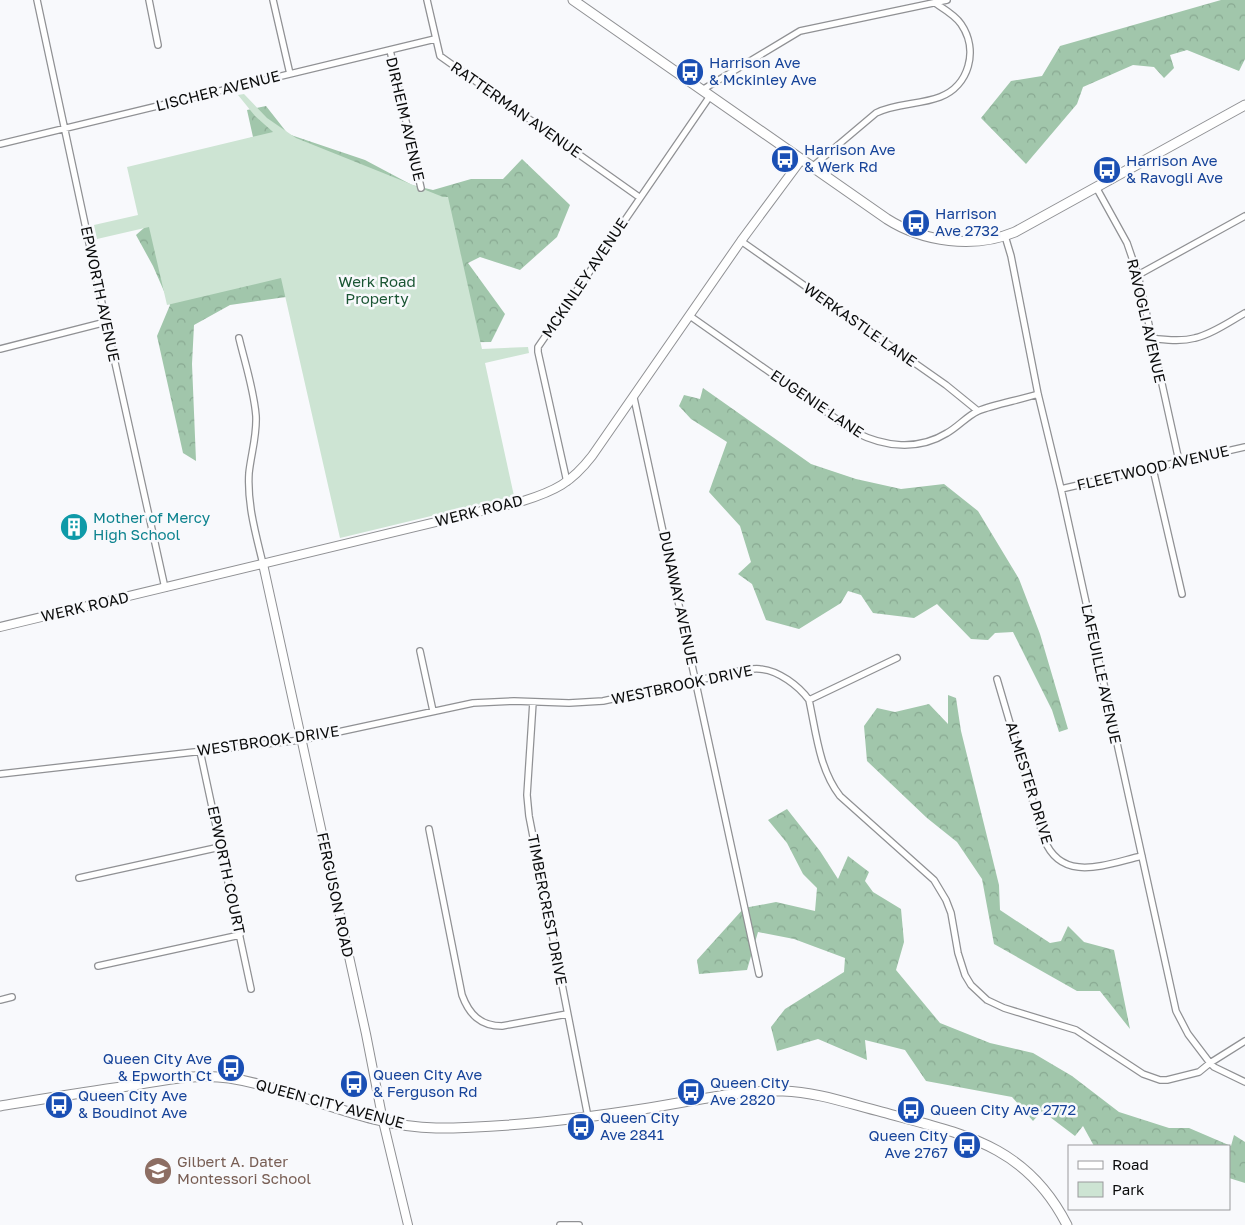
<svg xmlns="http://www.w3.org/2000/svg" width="1245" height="1225" viewBox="0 0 1245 1225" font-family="'Golos Text',sans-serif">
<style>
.forest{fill:url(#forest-crowns)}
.park{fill:#cde4d3}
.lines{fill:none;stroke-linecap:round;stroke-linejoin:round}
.minor-casing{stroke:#909194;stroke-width:8}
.tertiary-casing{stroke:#909194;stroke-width:10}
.secondary-casing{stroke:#909194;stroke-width:11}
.minor{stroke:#fff;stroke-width:5.5}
.tertiary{stroke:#fff;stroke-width:8}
.secondary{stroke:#fff;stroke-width:9}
.labels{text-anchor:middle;stroke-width:5;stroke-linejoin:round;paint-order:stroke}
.transit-label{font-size:15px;fill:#164399;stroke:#f8f9fc;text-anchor:start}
.street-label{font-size:15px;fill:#0b0c0c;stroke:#f8f9fc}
.park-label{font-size:15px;fill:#1a5533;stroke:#f8f9fc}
.culture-label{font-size:15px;fill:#0d838f;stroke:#f8f9fc;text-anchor:start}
.education-label{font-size:15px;fill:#785e54;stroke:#f8f9fc;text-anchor:start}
</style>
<defs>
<pattern id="forest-crowns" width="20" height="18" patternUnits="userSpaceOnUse" patternTransform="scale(1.25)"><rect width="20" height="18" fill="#a1c6ab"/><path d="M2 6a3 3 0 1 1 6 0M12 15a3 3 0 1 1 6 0" fill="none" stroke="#89a992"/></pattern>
</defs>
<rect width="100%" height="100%" fill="#f8f9fc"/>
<!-- forest -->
<path class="forest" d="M1221,0H1245V59L1239,71L1187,50L1170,55L1174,68L1164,78L1154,67L1133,65L1083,87L1077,104L1026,164L981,118L1011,81L1042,76L1060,46Z
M266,106L288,134L365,160L412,185L433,190L471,179H503L522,159L570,205L557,237L520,270L480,257L468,263L505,314L491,342L417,343L286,297L230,305L194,325L192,364L196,461L183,453L157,336L170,305L153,266L136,235L154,219L141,172L253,137L247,110Z
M703,388L811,464L856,479L901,489L944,484L978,511L1019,579L1040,634L1068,729L1059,732L1052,710L1013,632L995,633L988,640L971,639L937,604L914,618L873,613L861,595L848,591L841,603L799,629L766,620L752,584L738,574L751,562L740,526L709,492L727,442L691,419L679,406L684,395L700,399Z
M948,695L956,698L961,731L999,885L1000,910L1050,943L1061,941L1068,926L1084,942L1114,950L1130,1029L1100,991H1077L994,944L982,879L957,842L927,818L867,761L864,726L877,708L895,712L929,704L948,724Z
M787,809L820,851L838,879L848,856L869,872L865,881L873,892L901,909L904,942L896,970L940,1023L990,1043L1033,1053L1072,1076L1119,1112L1169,1128H1189L1231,1146L1234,1135L1245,1142V1183L1229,1178V1146H1094L1083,1126L1075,1136L1042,1111L1033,1121L1012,1097L926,1081L905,1050L865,1040L867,1060L818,1039L777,1051L771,1027L785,1009L844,972L845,958L794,939L758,932L747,970L699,974L697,960L744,908L776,902L815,911L817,888L803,874L787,843L768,820Z"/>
<!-- park -->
<path class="park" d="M244,94L267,118L296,138L443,197H448L482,349L528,347L529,353L485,363L514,496L340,538L281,278L167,305L149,227L97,239L94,225L138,215L127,167L273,132L255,116L238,95Z"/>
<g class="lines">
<defs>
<path id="minor" d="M37,0L106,322L165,588
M149,0L158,45
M273,0L290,74
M427,0L440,56L639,197
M390,50L421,188
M702,90L800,31L947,0
M0,144L435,39
M812,167L876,113C896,103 919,105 940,97C969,86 979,50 961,24C955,15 944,9 935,3
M1096,187L1127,243L1138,275L1179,461
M1005,236L1011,256L1038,394L1061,489L1176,1011L1188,1034L1210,1063L1214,1067L1245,1082
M741,241L946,385L978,411
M1138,275L1245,216
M690,316L855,432C884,447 918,451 947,433C958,427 967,416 978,411C995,404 1020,400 1038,394
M239,338C245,363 254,390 256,416C257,436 251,454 249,473C247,504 256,535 263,564
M1151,338C1165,340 1181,342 1195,338C1212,334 1229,322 1245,313
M0,349L106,322
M634,398L759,974
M1153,469L1182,594
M567,482L538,352V347L710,96
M1061,489L1245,447
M420,651L433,711
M997,679L1044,839C1062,884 1106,864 1142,856
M809,700L897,658
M533,702L527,795L529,816L588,1117
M200,751L251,989
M0,774L301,740L473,703L514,701L569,703L603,701L740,671C747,670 753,668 760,669C778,670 799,686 809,700C816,732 819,769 840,796L934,880L946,900L951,913L958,953L965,975L971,985L987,1000L1004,1008L1076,1030L1143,1074L1160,1080H1167L1199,1072L1210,1063L1245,1041
M429,829L462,995C469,1014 480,1026 502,1026L567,1014
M79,878L220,847
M98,966L240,935
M0,1000L12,997
M560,1225H579"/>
<path id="tertiary" d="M263,564L366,1034L383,1121L408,1225
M0,627L523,501C555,491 571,483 592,456L741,241L801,160"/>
<path id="secondary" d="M573,0L887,219C923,242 974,249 1015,232L1245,105
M0,1106C43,1099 85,1092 128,1086C161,1081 195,1073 229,1078C299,1089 364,1127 436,1128C508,1128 579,1119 649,1108C693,1101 739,1090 783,1091C817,1092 850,1104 882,1112C962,1134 1026,1144 1067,1225"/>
</defs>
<!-- minor casing -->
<use href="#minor" class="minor-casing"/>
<!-- tertiary casing -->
<use href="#tertiary" class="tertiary-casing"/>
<!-- secondary casing -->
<use href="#secondary" class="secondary-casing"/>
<!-- minor -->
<use href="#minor" class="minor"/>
<!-- tertiary -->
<use href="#tertiary" class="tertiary"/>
<!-- secondary -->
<use href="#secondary" class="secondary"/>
</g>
<!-- icons -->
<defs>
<symbol id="bus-disc" viewBox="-11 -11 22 22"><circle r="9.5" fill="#1a4fb4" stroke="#f8f9fc"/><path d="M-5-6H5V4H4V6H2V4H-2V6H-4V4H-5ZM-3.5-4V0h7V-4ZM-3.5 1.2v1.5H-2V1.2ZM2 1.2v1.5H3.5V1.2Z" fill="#fff"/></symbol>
<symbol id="building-disc" viewBox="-11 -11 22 22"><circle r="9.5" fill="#0f9aa8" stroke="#f8f9fc"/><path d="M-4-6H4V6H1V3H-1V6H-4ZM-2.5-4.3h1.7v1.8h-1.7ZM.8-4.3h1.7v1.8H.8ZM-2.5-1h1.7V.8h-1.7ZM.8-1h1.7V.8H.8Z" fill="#fff"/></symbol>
<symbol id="school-disc" viewBox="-11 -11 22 22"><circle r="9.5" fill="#8d6e63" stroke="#f8f9fc"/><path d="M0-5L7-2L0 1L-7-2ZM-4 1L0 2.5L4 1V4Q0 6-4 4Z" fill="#fff"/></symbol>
</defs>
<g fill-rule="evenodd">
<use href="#bus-disc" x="674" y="56" width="32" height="32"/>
<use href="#bus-disc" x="769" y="143" width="32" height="32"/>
<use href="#bus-disc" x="1091" y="154" width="32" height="32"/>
<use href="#bus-disc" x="900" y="207" width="32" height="32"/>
<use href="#building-disc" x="58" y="511" width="32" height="32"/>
<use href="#bus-disc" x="215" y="1052" width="32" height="32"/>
<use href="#bus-disc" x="338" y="1068" width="32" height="32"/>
<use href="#bus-disc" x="675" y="1076" width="32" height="32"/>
<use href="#bus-disc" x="43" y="1089" width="32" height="32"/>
<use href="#bus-disc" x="895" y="1094" width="32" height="32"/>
<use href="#bus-disc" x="565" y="1111" width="32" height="32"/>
<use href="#bus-disc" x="951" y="1129" width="32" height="32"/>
<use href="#school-disc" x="142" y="1155" width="32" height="32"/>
</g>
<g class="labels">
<!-- transit labels -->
<g class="transit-label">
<text x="709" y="68">Harrison Ave<tspan x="709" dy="17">&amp; Mckinley Ave</tspan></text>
<text x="804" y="155">Harrison Ave<tspan x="804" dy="17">&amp; Werk Rd</tspan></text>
<text x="1126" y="166">Harrison Ave<tspan x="1126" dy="17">&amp; Ravogli Ave</tspan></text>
<text x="935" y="219">Harrison<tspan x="935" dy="17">Ave 2732</tspan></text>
<text x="212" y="1064" text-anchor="end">Queen City Ave<tspan x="212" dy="17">&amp; Epworth Ct</tspan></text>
<text x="373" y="1080">Queen City Ave<tspan x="373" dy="17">&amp; Ferguson Rd</tspan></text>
<text x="710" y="1088">Queen City<tspan x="710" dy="17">Ave 2820</tspan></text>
<text x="78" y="1101">Queen City Ave<tspan x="78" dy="17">&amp; Boudinot Ave</tspan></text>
<text x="930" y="1115">Queen City Ave 2772</text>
<text x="600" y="1123">Queen City<tspan x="600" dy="17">Ave 2841</tspan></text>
<text x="948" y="1141" text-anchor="end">Queen City<tspan x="948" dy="17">Ave 2767</tspan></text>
</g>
<!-- street labels -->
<g class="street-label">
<text transform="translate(218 91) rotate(-14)" y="5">LISCHER AVENUE</text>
<text transform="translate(516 110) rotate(35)" y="5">RATTERMAN AVENUE</text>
<text transform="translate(405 119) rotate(77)" y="5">DIRHEIM AVENUE</text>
<text transform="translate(585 278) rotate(-56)" y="5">MCKINLEY AVENUE</text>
<text transform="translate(100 294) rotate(78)" y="5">EPWORTH AVENUE</text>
<text transform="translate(1146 321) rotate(77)" y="5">RAVOGLI AVENUE</text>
<text transform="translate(860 325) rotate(35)" y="5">WERKASTLE LANE</text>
<text transform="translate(817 404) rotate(34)" y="5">EUGENIE LANE</text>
<text transform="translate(1153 468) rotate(-13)" y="5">FLEETWOOD AVENUE</text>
<text transform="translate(479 511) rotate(-14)" y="5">WERK ROAD</text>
<text transform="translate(678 598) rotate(78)" y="5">DUNAWAY AVENUE</text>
<text transform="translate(85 607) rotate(-13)" y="5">WERK ROAD</text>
<text transform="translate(1101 674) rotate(78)" y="5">LAFEUILLE AVENUE</text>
<text transform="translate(682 685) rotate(-12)" y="5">WESTBROOK DRIVE</text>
<text transform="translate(268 741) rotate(-8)" y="5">WESTBROOK DRIVE</text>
<text transform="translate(1029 783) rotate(73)" y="5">ALMESTER DRIVE</text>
<text transform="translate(226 870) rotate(78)" y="5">EPWORTH COURT</text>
<text transform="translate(335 895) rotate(78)" y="5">FERGUSON ROAD</text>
<text transform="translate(547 910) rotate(79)" y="5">TIMBERCREST DRIVE</text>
<text transform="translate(330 1104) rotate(15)" y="5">QUEEN CITY AVENUE</text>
</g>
<!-- park labels -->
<g class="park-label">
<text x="377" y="287">Werk Road<tspan x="377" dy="17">Property</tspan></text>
</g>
<!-- culture labels -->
<g class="culture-label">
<text x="93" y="523">Mother of Mercy<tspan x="93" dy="17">High School</tspan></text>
</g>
<!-- education labels -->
<g class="education-label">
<text x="177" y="1167">Gilbert A. Dater<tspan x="177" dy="17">Montessori School</tspan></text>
</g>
</g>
<!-- legend -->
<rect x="1068" y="1145" width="162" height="65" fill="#f8f9fc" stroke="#999a9c"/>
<rect x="1078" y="1161" width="25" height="8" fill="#ffffff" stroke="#999a9c"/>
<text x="1112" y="1170" font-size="15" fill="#0b0c0c">Road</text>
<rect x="1078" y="1182" width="25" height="15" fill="#cde4d3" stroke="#999a9c"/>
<text x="1112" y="1195" font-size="15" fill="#0b0c0c">Park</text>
</svg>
